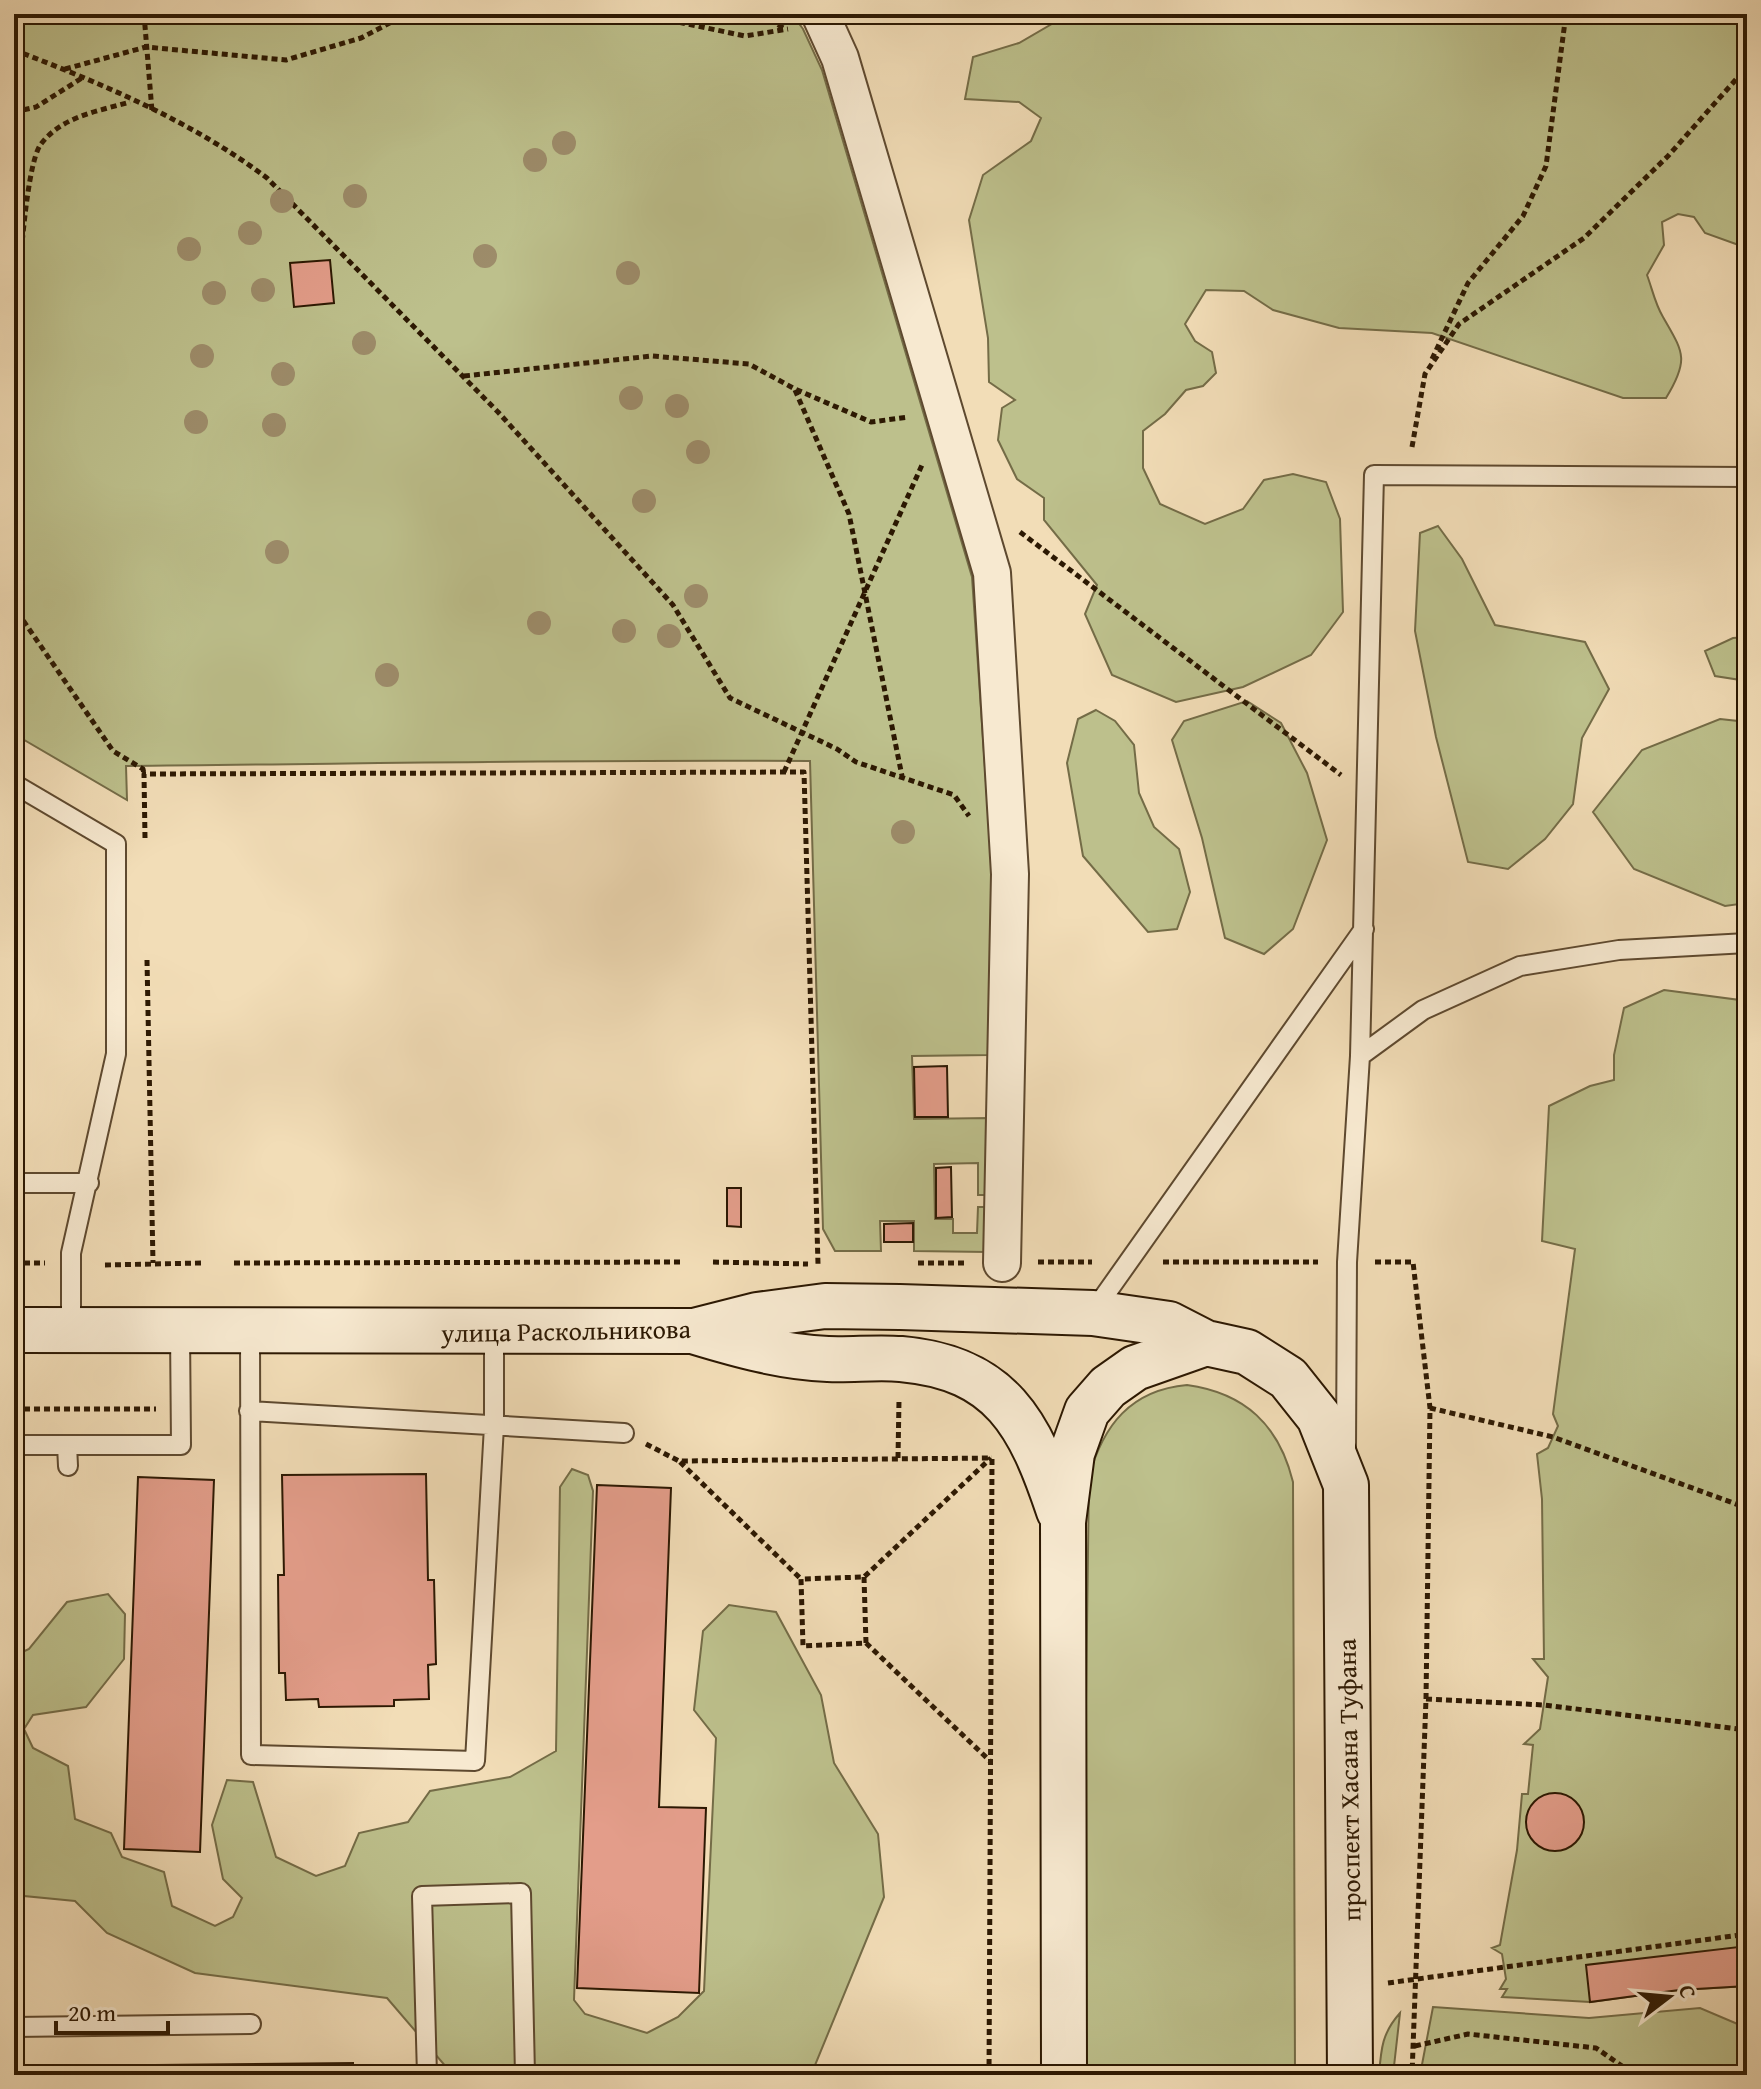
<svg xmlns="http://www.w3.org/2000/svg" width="1761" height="2089" viewBox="0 0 1761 2089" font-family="'Gentium Book Plus',serif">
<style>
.green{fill:#bdc08c;stroke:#746c47;stroke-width:2}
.building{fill:#e39d8a;stroke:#2c1802;stroke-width:2}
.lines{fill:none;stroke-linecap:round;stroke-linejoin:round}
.lane-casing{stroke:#5e492f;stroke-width:22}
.street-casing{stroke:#5e492f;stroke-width:40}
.secondary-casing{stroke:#2c1802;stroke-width:48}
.path{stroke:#2c1802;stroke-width:5;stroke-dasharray:6 4;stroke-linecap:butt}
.lane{stroke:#f7e9d0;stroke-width:18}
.street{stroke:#f7e9d0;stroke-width:36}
.secondary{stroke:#f7e9d0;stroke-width:44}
.tree{fill:#9d8c6a}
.labels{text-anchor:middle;stroke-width:6;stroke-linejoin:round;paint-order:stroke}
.street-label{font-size:26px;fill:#2c1802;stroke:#f7e9d0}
</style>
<rect width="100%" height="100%" fill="#f2ddb7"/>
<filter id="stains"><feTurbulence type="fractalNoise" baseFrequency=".0025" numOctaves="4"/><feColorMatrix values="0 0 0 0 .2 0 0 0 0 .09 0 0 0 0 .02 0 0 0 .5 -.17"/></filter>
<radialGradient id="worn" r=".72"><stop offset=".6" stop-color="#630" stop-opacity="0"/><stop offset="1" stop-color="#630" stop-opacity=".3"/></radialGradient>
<!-- green -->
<path class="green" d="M14,14H792L803,29L822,70L972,577L992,870L989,1055L912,1056L914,1119L990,1118L987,1195H978V1163L934,1164L935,1219H953V1233H977L978,1207H988L987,1252L914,1251V1221H880L881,1251H835L823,1229L810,761C582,759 354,764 126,766L127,800L14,734Z
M942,14H1012L992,21Z
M1069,14H1747V248L1705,233L1694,217L1678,214L1662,222L1664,245L1647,275C1652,288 1655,304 1663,317C1683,352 1690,359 1666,398H1623L1432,333L1339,328L1273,310L1244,291L1206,290L1185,324L1195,341L1212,352L1216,373L1203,386L1186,390L1165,414L1143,431V468L1160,504L1205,524L1243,509L1264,480L1293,474L1326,482L1340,519L1343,612L1311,655L1243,687L1176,702L1112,675L1085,614L1097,585L1044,520V498L1017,479L998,440L1002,408L1015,400L989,382L988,338L969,220L983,175L1031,141L1041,118L1019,102L965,99L973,57L1019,43Z
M1438,526L1462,559L1495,625L1585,642L1609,689L1582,738L1573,804L1545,839L1508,869L1468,862L1436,737L1415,631L1420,533Z
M1747,637V681L1715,676L1705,651L1733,638Z
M1247,701L1281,723L1307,773L1327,840L1293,929L1264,954L1225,938L1202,838L1172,740L1184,721Z
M1096,710L1115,721L1134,745L1139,793L1154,827L1179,849L1190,892L1177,929L1148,932L1083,856L1067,763L1078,719Z
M1720,719L1747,722V903L1725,906L1634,869L1593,812L1642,750Z
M1664,990L1747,1001V1986L1679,1990L1590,2002L1502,1997L1507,1989H1500L1506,1979L1502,1954L1492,1948L1500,1945L1517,1850L1522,1794H1528L1533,1745L1524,1744L1540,1729L1548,1677L1533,1659H1544L1542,1499L1537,1454L1548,1448L1558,1426L1553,1414L1575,1249L1542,1241L1549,1106L1590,1086L1614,1080V1055L1624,1008Z
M1187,1385C1245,1393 1279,1425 1293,1482L1295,2075H1081L1089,1477C1103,1425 1131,1390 1187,1385Z
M572,1469L588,1475L593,1491L574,2000L585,2014L647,2033L678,2017L704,1991L716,1738L694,1710L703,1631L729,1605L776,1612L821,1695L834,1763L878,1834L884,1897L811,2075H453L387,1998L195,1973L107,1933L75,1901L14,1895V1656L29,1649L67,1602L108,1594L125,1614L124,1659L86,1707L33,1715L24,1729L33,1748L68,1766L75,1819L111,1833L122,1857L164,1872L172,1906L215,1926L233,1917L242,1898L223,1879L212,1825L227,1780L253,1782L276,1857L316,1876L345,1866L359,1833L408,1822L430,1791L510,1777L556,1751L560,1487Z
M1433,2007L1589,2018L1700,2008L1747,2028V2075H1420Z
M1400,2013L1393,2075H1379C1381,2049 1382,2033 1400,2013Z"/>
<!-- building -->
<path class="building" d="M330,260L334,303L294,307L290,263Z
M947,1066L948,1117H915L914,1067Z
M951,1167L952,1217L936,1218V1168Z
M727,1188H741V1227L727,1226Z
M913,1223V1242H884V1224Z
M426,1474L428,1580H434L436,1664L428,1665L429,1699L394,1700V1706L319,1707L318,1699L286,1700L285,1673H279L278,1575H284L282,1475Z
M138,1477L214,1480L200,1852L124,1849Z
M597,1485L671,1488L659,1807L706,1808L699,1993L577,1988Z
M1526 1822a29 29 0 1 1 58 0a29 29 0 1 1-58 0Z
M1747,1946V1986L1679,1990L1590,2002L1586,1965Z
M353,2063V2075H55V2066Z"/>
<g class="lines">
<defs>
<path id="lane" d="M14,784L116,844V1054L71,1253V1330
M1360,1056L1423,1010L1520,966L1619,950L1747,943
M14,1183H89
M1093,1312L1364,929
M250,1331L251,1755L475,1761L494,1426V1333
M249,1411L624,1433
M14,1445H181L180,1331
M67,1445L68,1466
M1346,1450L1347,1262L1360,1056L1374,475L1747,477
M14,2027L251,2024
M427,2075L422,1896L521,1893L525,2075"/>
<path id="street" d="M820,14L840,58L992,573L1010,874L1002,1263"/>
<path id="secondary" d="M14,1330L694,1331L757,1315L825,1306L900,1307L1093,1313L1169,1324L1206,1343
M696,1332C739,1345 782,1357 828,1359C852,1360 877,1357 901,1359C1002,1368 1030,1424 1059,1511
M1064,2075L1063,1522L1072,1453L1087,1411L1108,1387L1135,1368L1206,1343L1247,1352L1288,1378L1319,1417L1346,1485L1350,2075"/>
</defs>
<!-- lane casing -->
<use href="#lane" class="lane-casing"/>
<!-- street casing -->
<use href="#street" class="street-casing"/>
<!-- secondary casing -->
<use href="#secondary" class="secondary-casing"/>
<!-- path -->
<path class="path" d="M144,14L152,111
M640,14L745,36L788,29
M761,14L785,29
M14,50C101,83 193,122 267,178L498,412L673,605L730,698L837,749L856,762L954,795L969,816
M65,69L146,47L286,60L361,38L407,14
M14,112L36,107L82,78
M14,341C18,305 24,166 41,144C62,116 99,111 130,102
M1432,359L1468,283L1523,216L1546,166L1566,14
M464,376L652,356L749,364L795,389L871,422L909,417
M795,390L849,514L902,776
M1412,447L1425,374L1459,324L1584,238L1668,156L1747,67
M1020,532L1341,775
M14,583L16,610L113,751L143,769L144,774
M784,772L922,465
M145,838L144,774L804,772L818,1264
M147,960L153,1263
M713,1262L808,1264
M1038,1262H1092
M1163,1262H1318
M1375,1262H1413L1430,1408L1426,1699L1412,2075
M14,1263H45
M234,1263L681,1262
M918,1263H968
M105,1265L201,1263
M1430,1408L1553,1437L1747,1508
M14,1409H156
M646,1444L679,1461L992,1458
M898,1458L899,1400
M680,1462L801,1579
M864,1577L866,1643L803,1646L801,1579L864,1577L991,1458
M866,1643L990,1761
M1426,1699L1544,1705L1747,1730
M1388,1983L1747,1934
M1415,2046L1468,2034L1596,2048L1635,2075
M989,2075L992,1459"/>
<!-- lane -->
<use href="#lane" class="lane"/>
<!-- street -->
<use href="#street" class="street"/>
<!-- secondary -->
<use href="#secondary" class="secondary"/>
</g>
<!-- trees -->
<g class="tree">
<circle cx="564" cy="143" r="12"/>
<circle cx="535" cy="160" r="12"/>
<circle cx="355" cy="196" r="12"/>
<circle cx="282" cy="201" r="12"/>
<circle cx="250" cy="233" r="12"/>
<circle cx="189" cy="249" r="12"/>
<circle cx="485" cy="256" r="12"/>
<circle cx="628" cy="273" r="12"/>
<circle cx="263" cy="290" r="12"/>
<circle cx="214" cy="293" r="12"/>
<circle cx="364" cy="343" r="12"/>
<circle cx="202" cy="356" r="12"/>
<circle cx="283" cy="374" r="12"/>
<circle cx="631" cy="398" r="12"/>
<circle cx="677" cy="406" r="12"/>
<circle cx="196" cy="422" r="12"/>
<circle cx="274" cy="425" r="12"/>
<circle cx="698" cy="452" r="12"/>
<circle cx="644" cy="501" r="12"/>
<circle cx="277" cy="552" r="12"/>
<circle cx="696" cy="596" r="12"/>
<circle cx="539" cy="623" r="12"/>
<circle cx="624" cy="631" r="12"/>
<circle cx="669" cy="636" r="12"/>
<circle cx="387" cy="675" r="12"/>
<circle cx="903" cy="832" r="12"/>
</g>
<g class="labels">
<!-- street labels -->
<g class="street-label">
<text transform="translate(566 1331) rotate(-1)" y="9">улица Раскольникова</text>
<text transform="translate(1349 1780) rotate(-91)" y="9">проспект Хасана Туфана</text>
</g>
</g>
<!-- margin -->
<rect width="1761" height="2089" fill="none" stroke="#f2ddb7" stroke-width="48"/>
<rect x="16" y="16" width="1729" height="2057" fill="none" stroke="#2c1802" stroke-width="4"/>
<rect x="24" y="24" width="1713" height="2041" fill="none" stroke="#2c1802" stroke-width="2"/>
<!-- north arrow -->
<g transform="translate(1669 1997) rotate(74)" stroke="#f7e9d0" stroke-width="6" paint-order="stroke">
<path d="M0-6L14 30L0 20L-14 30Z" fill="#2c1802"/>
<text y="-12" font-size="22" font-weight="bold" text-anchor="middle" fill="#2c1802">С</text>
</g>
<!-- scale -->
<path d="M56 2021v12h112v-12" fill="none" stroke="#2c1802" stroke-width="4"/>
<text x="68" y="2021" font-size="24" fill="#2c1802" stroke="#f7e9d0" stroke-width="6" paint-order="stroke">20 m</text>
<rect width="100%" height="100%" filter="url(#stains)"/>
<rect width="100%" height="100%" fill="url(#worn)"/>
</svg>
